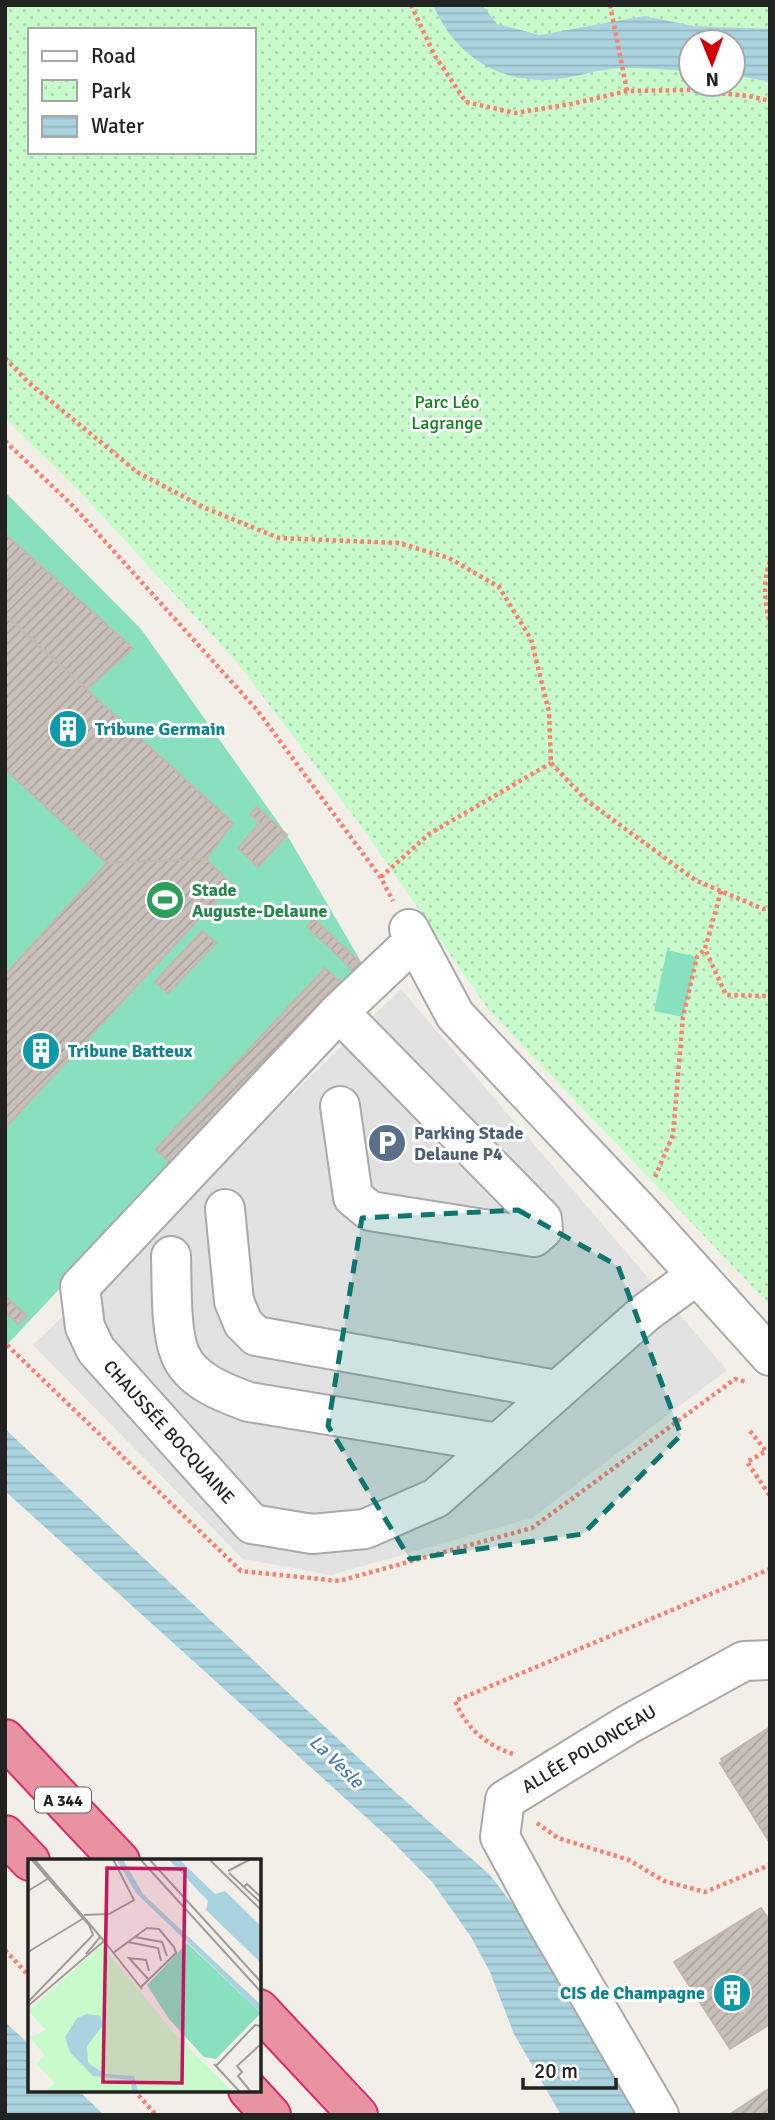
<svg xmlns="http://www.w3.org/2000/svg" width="775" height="2120" viewBox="0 0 775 2120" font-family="Signika,sans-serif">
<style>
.park{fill:url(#park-dots);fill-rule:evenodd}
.pitch{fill:#88e0be}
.parking{fill:#e2e2e2}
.water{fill:url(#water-rules)}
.building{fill:url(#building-hatch);stroke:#c4b6ab;stroke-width:2}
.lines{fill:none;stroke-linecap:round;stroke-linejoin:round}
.minor-casing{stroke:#a9a9a9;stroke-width:42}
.highway-casing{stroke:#dc2a67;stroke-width:42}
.path{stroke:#fa8072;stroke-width:4.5;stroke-dasharray:3.5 3.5;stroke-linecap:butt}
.minor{stroke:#fff;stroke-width:38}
.highway{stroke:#e892a2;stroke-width:38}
.marked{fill:#0f766e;fill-opacity:0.2;stroke:#0f766e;stroke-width:5;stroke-dasharray:14 9;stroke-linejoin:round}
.labels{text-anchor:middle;stroke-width:6;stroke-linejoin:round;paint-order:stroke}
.shield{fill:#fff;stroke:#646464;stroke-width:2}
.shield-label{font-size:16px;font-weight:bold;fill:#222}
.park-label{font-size:18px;fill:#0c8416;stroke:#fff}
.culture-label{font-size:18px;font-weight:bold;fill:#0d838f;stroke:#fff;text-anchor:start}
.leisure-label{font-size:18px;font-weight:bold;fill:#27864d;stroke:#fff;text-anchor:start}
.service-label{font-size:18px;font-weight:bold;fill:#4e5e75;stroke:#fff;text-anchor:start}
.street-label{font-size:18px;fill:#222;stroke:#fff}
.water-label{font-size:19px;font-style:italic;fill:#4a7aab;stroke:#fff}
.inset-road{fill:none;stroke:#9f9d99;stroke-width:2}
.view{fill:#c2185b;fill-opacity:0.15;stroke:#c2185b;stroke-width:3.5}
.inset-edge{fill:none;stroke:#222;stroke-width:3.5}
</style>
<defs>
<pattern id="park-dots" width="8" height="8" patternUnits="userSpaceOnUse" patternTransform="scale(1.75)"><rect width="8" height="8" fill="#c8facc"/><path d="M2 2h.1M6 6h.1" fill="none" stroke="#acd6af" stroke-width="1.8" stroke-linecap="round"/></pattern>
<pattern id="water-rules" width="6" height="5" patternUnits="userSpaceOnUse" patternTransform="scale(1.75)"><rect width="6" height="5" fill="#aad3df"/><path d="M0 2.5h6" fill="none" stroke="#92b5bf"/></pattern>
<pattern id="building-hatch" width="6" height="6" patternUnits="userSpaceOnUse" patternTransform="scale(1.75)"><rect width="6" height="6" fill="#c7bfb8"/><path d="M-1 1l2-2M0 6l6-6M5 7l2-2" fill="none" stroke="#aba49e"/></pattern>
</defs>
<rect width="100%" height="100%" fill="#f2efe9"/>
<!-- park -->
<path class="park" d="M5,5H770V1305L488,1009L361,826L236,661L83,495L5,418ZM30,30H254V152H30ZM691,42H733V84H691Z"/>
<!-- pitch -->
<path class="pitch" d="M5,492L141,629L287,835L363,965L5,1347Z
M667,950L697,957L683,1017L654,1011Z"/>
<!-- parking -->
<path class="parking" d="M401,989L727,1370L532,1518L331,1575L243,1559L33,1345Z"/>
<!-- water -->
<path class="water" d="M433,5H482L497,24L540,35L644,16L693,26L770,29V82L733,75V42H691V71C665,70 636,66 610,69C589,72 569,79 547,80C494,81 454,53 433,5Z
M5,1429L393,1790L489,1874L530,1926L637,2115H561L514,2034L490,1972L471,1937L433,1883L389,1838L5,1491Z
M5,2022L30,2045V2090H78L104,2115H5Z"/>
<!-- building -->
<path class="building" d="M5,534L133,648L87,689L5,615Z
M5,615L233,823L206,859L107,863L5,769Z
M257,807L287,835L258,867L238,848L260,823L250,814Z
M206,859L231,884L5,1128V975L107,863Z
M314,919L363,965L355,972L307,927Z
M202,931L216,943L168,993L155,982Z
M325,968L344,985L174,1167L156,1149Z
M5,1296L27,1316L18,1324L5,1312Z
M770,1727V1843L720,1763L723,1762L721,1759Z
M761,1908L770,1921V2024L730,2049L674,1962Z
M770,2088V2115H729Z"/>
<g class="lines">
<defs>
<path id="minor" d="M409,929L455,1015L640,1212L770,1356
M415,940L339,1012L80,1287L85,1327L96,1350L252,1524L312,1534L365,1529L436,1498L645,1313L697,1275
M339,1012L542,1219L543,1229L534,1237L370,1211L353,1197L340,1106
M225,1209L234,1301L243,1323L256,1336L556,1390
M171,1256C172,1282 170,1331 180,1354C191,1381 224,1393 249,1402L498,1443
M659,2115L543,1916L500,1837L505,1800L629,1724L744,1661L770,1660"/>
<path id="highway" d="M5,1739L120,1861
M5,1835L30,1861
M259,2009L358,2115
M248,2090L271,2115"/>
</defs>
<!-- minor casing -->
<use href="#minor" class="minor-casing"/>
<!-- highway casing -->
<use href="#highway" class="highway-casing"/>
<!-- path -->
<path class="path" d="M411,5L435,56L466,102L515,113L571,104L627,91L689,90L749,96L770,101
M610,5L627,91
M5,358L29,383L137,472L205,508L279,538L399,543L449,558L499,587L531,639L549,712L551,763L586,800L695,880L763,909L770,908
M5,441L74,507L257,710L381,878L393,901
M770,561C762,582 765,604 770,625
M381,877L429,834L551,763
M721,891L705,949L726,995L770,996
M655,1177L673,1135L683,1017L697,957L705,949
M7,1345L241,1571L339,1581L532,1528L735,1379L747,1382
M750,1431L766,1451L747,1462L770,1496
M513,1754C486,1745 466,1728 455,1701L770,1569
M537,1823L558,1838L629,1860L664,1881L705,1892L770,1865
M5,1950L30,1977
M134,2090L156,2115"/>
<!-- minor -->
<use href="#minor" class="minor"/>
<!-- highway -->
<use href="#highway" class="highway"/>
</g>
<!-- marked area -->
<path class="marked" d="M518,1210L618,1266L681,1435L583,1534L410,1559L328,1426L362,1218Z"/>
<!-- icons -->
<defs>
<symbol id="building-disc" viewBox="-11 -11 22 22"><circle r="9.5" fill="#0f9aa8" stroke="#fff"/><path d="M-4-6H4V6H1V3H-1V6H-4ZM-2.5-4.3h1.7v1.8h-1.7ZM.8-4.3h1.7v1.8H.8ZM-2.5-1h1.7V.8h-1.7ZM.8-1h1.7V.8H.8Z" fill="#fff"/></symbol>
<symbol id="stadium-disc" viewBox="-11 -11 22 22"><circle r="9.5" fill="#2e9e5b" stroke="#fff"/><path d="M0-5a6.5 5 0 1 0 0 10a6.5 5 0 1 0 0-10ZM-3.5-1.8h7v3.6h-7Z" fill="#fff"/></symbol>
<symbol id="parking-disc" viewBox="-11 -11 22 22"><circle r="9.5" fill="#5c6f8a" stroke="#fff"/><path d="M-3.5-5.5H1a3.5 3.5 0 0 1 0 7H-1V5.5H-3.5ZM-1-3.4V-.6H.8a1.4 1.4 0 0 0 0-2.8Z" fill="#fff"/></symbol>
</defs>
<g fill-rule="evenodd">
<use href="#building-disc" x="46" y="707" width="44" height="44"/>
<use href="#stadium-disc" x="143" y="878" width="44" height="44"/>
<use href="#building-disc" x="19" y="1029" width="44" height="44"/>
<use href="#parking-disc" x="365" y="1121" width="44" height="44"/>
<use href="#building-disc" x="710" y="1971" width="44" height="44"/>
</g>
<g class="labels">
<!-- shield labels -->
<rect class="shield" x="35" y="1787.5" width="56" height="25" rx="5"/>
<g class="shield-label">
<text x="63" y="1806">A 344</text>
</g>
<!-- park labels -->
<g class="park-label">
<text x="447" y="408">Parc Léo<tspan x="447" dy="21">Lagrange</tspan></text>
</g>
<!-- culture labels -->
<g class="culture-label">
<text x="95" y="735">Tribune Germain</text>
<text x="68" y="1057">Tribune Batteux</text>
<text x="705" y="1999" text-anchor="end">CIS de Champagne</text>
</g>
<!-- leisure labels -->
<g class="leisure-label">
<text x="192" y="896">Stade<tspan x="192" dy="21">Auguste-Delaune</tspan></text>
</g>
<!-- service labels -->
<g class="service-label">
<text x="414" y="1139">Parking Stade<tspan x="414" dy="21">Delaune P4</tspan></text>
</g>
<!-- street labels -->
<g class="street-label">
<text transform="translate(169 1432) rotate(48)" y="6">CHAUSSÉE BOCQUAINE</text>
<text transform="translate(589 1749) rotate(-31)" y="6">ALLÉE POLONCEAU</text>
</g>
<!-- water labels -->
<g class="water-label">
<text transform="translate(337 1761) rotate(44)" y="7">La Vesle</text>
</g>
</g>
<!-- overview -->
<g transform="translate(28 1859)">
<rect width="233" height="233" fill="#f2efe9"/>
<path d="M74,86L146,174L205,233H17L27,223L8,205L17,197L2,178L18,171L0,152Z" fill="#c8facc"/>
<path d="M159,84L233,154L188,200L176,198L141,160L119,126Z" fill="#88e0be"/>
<path d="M88,0H95L115,35L233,146V154L108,34ZM140,0L152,1L187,35L197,32L233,67V104L178,51L180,42ZM59,155L72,157L75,166L59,187L60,204L77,215L106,217L110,233H104L103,221L65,217L42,193L37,178L49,159Z" fill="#aad3df"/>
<path class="inset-road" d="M112,0L233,133M121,0L233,123M181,0L233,51M200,12L223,0M201,14L233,44M216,28L219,25L233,38M0,32L21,19M56,56L81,55L106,41L85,0M107,78L134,83L139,97M76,82L114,130M100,83L130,89L133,102M0,93L56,59M85,94L119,69L131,70L146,88L148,94L113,128M58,95L73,77M121,121L101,99L118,101L121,112M0,143L65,76L61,66L3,0M0,147L76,82L6,0M186,205L212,233M188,207L227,166L233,167M223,233L210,217L214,213L209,207L233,185"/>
<path class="view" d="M79,9L157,10L154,224L75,223Z"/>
<rect width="233" height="233" class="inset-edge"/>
</g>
<!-- border -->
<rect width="775" height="2120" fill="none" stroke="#222222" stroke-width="14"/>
<!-- legend -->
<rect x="28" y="28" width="228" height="126" fill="#ffffff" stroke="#a7a7a7" stroke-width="2"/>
<rect x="42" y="51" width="35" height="10" fill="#ffffff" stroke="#a7a7a7" stroke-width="2"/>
<text x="91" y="63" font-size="21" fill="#222222">Road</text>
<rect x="42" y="80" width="35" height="21" fill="url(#park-dots)" stroke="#a7a7a7" stroke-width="2"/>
<text x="91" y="98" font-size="21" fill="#222222">Park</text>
<rect x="42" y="116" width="35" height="21" fill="url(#water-rules)" stroke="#a7a7a7" stroke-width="2"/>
<text x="91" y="133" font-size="21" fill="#222222">Water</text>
<!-- north arrow -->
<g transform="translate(712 63) rotate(179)"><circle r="33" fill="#ffffff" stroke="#a7a7a7" stroke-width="2"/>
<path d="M0-5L12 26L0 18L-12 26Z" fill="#d40000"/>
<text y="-10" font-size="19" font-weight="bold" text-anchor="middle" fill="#222222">N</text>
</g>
<!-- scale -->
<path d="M523 2078v10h93v-10" fill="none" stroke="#222222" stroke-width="3.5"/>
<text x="534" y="2078" font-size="21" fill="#222222" stroke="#ffffff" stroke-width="5" paint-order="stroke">20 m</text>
</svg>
